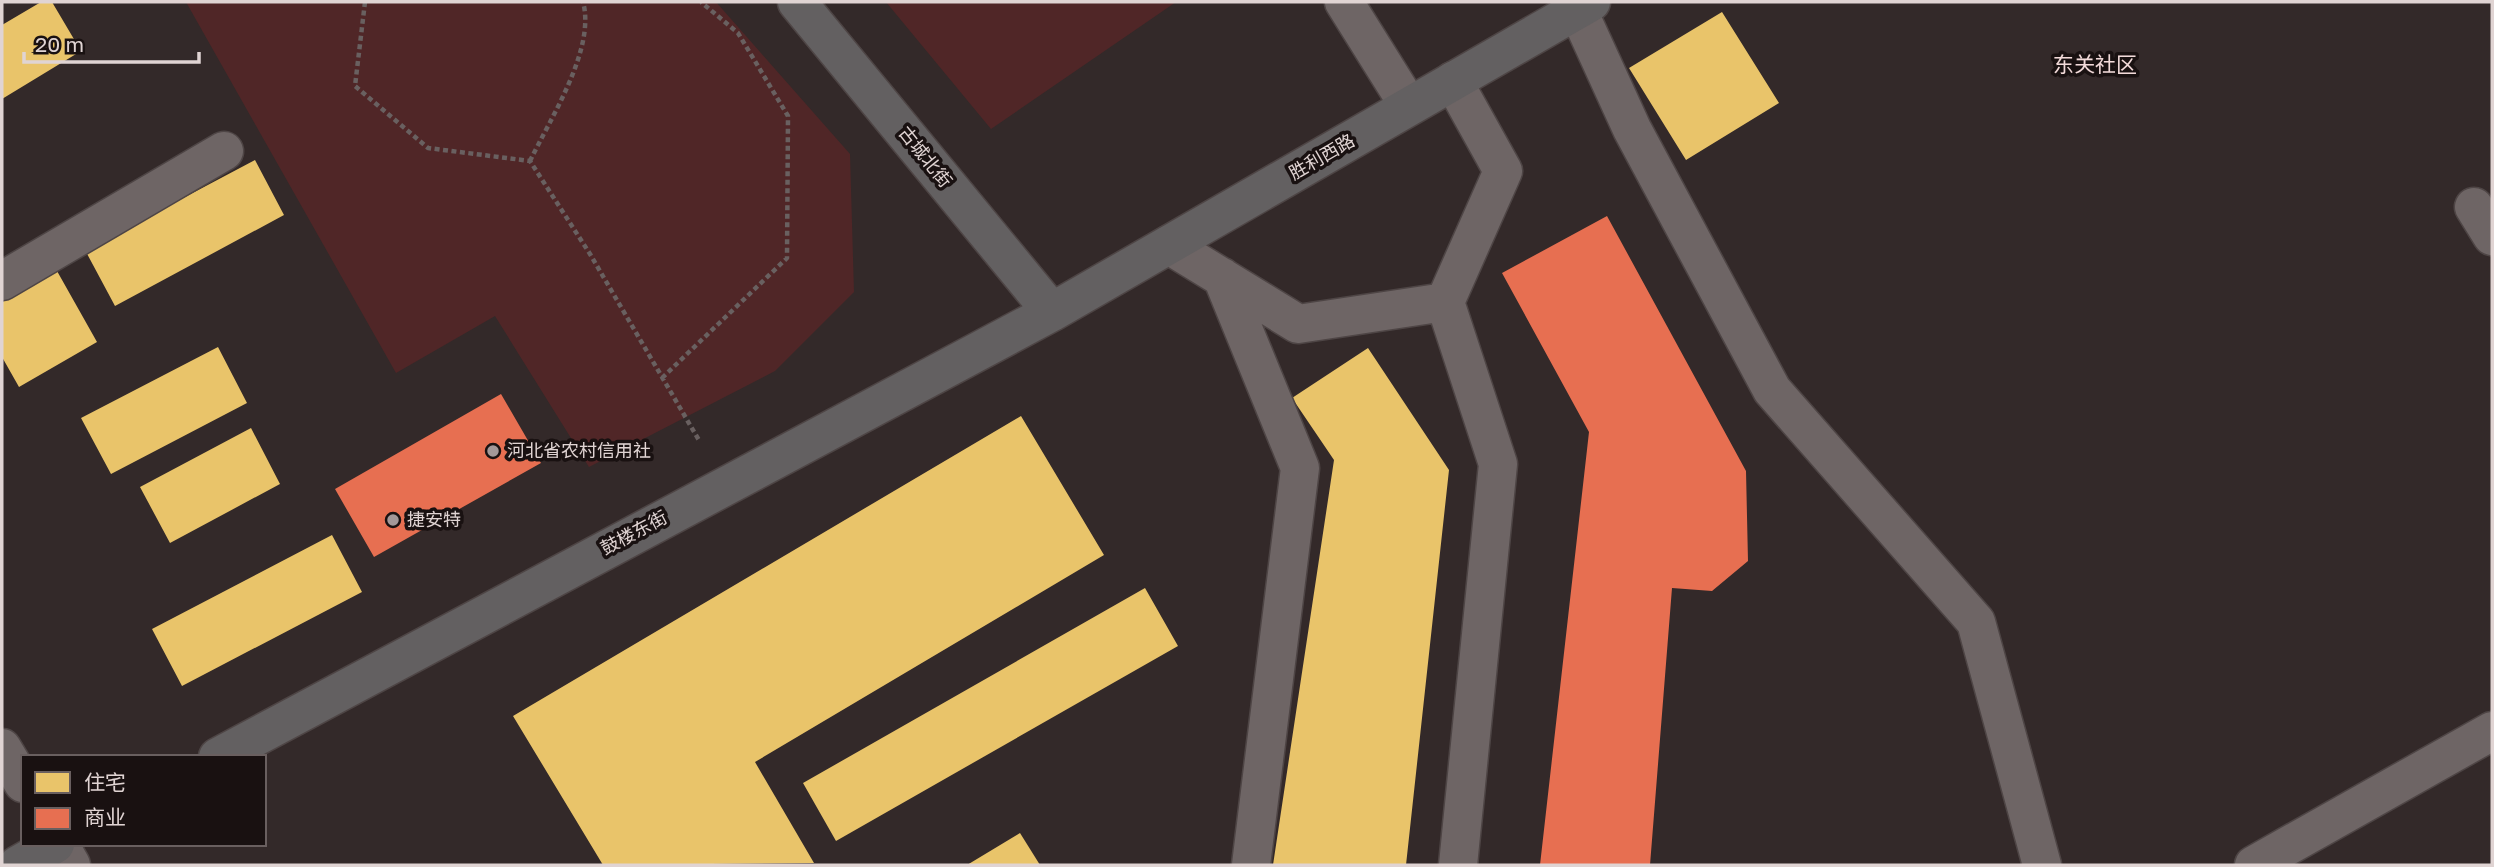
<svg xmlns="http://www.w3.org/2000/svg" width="2494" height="867" viewBox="0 0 2494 867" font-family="'Golos Text','Noto Sans SC',sans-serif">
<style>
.green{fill:#502627}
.homes{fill:#e9c46a}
.shops{fill:#e76f51}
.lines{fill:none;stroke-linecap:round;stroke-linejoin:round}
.minor-casing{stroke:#4e4545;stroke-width:41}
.major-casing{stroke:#4e4545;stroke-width:41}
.path{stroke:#696060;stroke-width:4.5;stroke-dasharray:5 3.5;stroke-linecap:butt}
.minor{stroke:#6e6565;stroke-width:38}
.major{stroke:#636061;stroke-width:38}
.poi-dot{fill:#a39898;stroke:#191111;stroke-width:2.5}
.labels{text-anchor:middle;stroke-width:7;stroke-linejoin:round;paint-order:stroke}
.street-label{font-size:18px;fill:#e0d4d3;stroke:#191111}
.poi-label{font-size:18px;fill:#e0d4d3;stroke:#191111;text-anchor:start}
.quarter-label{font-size:21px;fill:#f2dad9;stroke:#191111}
</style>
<rect width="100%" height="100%" fill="#332929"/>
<!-- green -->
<path class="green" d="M186,2H716L850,154L854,292L775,371L589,467L495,316L396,373Z
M886,2H1176L991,129Z"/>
<!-- homes -->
<path class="homes" d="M41,2H52L81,51L2,99V25Z
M1722,12L1779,103L1686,160L1629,68Z
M255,160L284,215L115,306L85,250Z
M57,271L97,342L19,387L2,357V302Z
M218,347L247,403L111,474L81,418Z
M1368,348L1449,470L1406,865H1273L1334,460L1292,398Z
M1021,416L1104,555L755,762L814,863L603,865L513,716Z
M251,428L280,484L170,543L140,487Z
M332,535L362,592L182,686L152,629Z
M1145,588L1178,646L836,841L803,783Z
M1020,833L1040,865H967Z"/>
<!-- shops -->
<path class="shops" d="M1607,216L1746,471L1748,561L1712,591L1672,588L1650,865H1540L1589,432L1502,273Z
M501,394L541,463L374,557L335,489Z"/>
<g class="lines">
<defs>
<path id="minor" d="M1344,2L1409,106
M1574,2L1632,129L1772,390L1976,622L2042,865
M1453,81L1503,171L1445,302L1498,464L1458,865
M2474,207L2492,236
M1169,245L1298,324L1445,302
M1222,277L1300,468L1251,865
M2,281L224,151
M2,748L23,783
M59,844L71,865
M2254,865L2492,731"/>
<path id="major" d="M797,2L1052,312
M218,757L1052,312L1591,2
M18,865L55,844"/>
</defs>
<!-- minor casing -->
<use href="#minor" class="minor-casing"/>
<!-- major casing -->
<use href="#major" class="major-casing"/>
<!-- path -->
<path class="path" d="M365,2L355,86L428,148L530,161L590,254L700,442
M530,161C550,119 596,49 583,2
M662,378L787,258L788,116L738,33L701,2"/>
<!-- minor -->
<use href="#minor" class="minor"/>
<!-- major -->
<use href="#major" class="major"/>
</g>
<!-- markers -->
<g class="poi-dot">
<circle cx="493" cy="451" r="7"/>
<circle cx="393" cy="520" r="7"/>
</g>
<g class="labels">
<!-- street labels -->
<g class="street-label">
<text transform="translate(925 157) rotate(51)" y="6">古城北街</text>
<text transform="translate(1322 157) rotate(-30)" y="6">胜利西路</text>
<text transform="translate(634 533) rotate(-28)" y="6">鼓楼东街</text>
</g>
<!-- poi labels -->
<g class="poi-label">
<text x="507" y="457">河北省农村信用社</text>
<text x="407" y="526">捷安特</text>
</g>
<!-- quarter labels -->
<g class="quarter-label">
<text x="2095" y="72">东关社区</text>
</g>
</g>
<!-- border -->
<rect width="2494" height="867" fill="none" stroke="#e0d4d3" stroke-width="7"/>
<!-- legend -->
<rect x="21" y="755" width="245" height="91" fill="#191111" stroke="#695f5f" stroke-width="2"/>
<rect x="35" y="772" width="35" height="21" fill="#e9c46a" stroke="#695f5f" stroke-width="2"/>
<text x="84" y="790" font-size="21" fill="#e0d4d3">住宅</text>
<rect x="35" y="808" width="35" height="21" fill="#e76f51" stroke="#695f5f" stroke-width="2"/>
<text x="84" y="825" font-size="21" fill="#e0d4d3">商业</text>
<!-- scale -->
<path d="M24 52v10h175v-10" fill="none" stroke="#e0d4d3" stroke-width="3.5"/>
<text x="35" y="52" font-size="21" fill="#e0d4d3" stroke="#191111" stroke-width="5" paint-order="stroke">20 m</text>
</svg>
